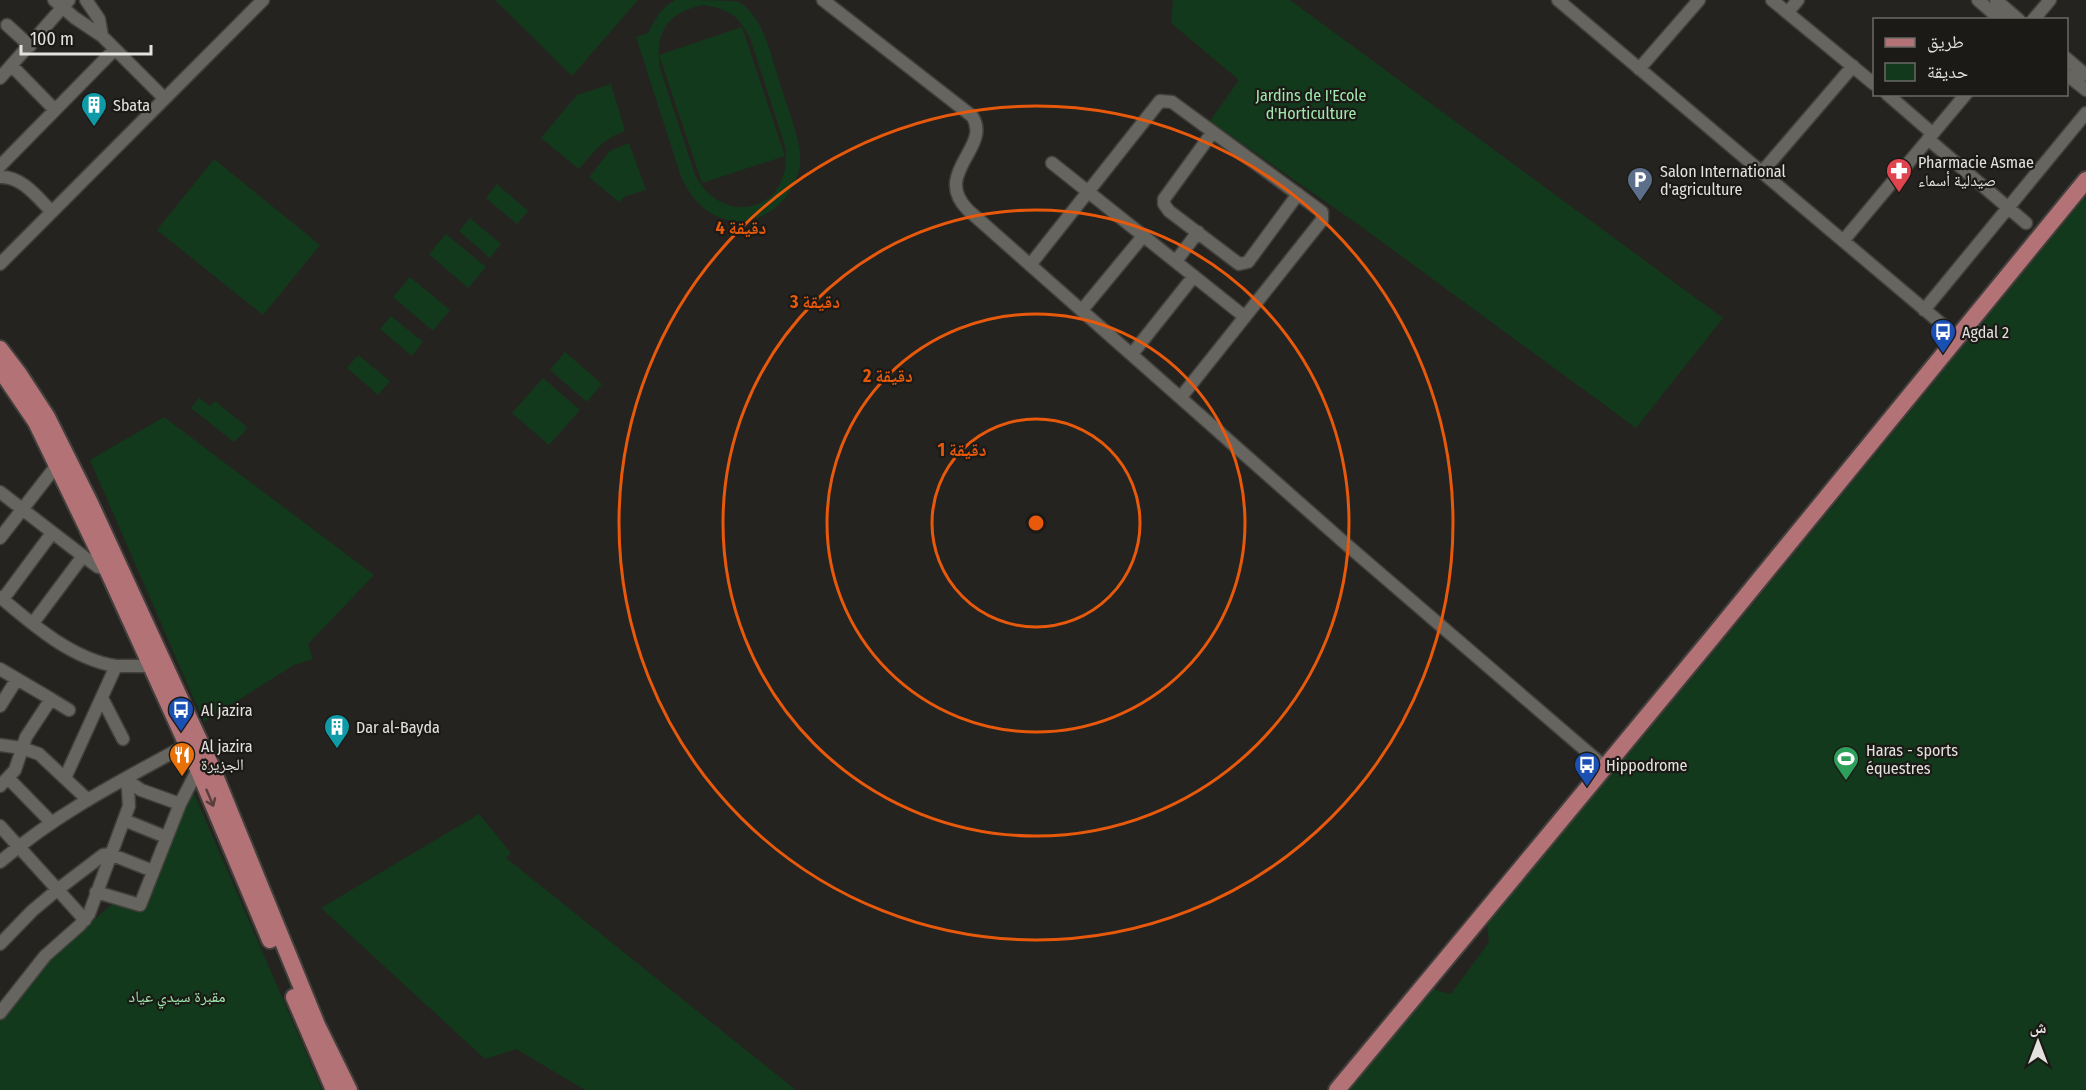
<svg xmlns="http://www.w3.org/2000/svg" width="2086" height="1090" viewBox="0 0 2086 1090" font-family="'Fira Sans Condensed','Noto Naskh Arabic',sans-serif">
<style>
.green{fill:#13391c;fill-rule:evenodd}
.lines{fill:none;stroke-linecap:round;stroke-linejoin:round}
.minor-casing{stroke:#41403c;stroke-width:15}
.major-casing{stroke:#41403c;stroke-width:20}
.minor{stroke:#66655f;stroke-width:12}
.major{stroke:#b27276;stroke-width:16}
.oneway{stroke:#573d3c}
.ring{fill:none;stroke:#e8590c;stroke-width:3}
.labels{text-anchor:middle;stroke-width:4.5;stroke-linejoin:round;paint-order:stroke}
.park-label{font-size:16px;fill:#a0e8ad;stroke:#1b1a16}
.poi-label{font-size:16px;fill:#e3e2df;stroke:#1b1a16;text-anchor:start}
.centre{fill:#e8590c;stroke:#1b1a16;stroke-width:3}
.ring-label{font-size:18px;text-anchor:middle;font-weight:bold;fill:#e8590c;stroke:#1b1a16;stroke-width:4.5;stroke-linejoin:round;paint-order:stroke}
</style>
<rect width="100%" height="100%" fill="#25231f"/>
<!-- green -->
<path class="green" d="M495,0H638L572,76Z
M675,0C687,0 731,0 739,2C746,6 753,14 757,21C768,38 772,59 778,77C784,97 792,117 797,137C800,149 802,162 798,173C787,213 741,237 705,209C694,201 687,189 681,177L636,37L648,33C655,19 661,8 675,0ZM704,5C729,9 739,16 750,38L785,146C795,209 725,231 695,175L660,68C654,32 669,11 704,5Z
M1173,0H1290L1723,318L1636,428L1359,225L1210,121L1239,80L1171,23Z
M742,27L785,156L702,183L659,55Z
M611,84L625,131C602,139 595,151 579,169L541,138L577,95Z
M629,143L646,190L626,196L619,202L589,177L610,151Z
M214,159L320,245L263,315L157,230Z
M497,184L528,211L517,224L486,198Z
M2086,196V1090H1349L1432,989L1451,994L1489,942L1487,923L1723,641Z
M470,218L501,244L490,258L459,231Z
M446,234L486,267L468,288L429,254Z
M410,277L450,310L433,331L393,297Z
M391,316L423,342L412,356L380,329Z
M565,352L602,384L587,402L550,370Z
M358,355L390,381L378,395L347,368Z
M543,378L580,410L549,445L512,413Z
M199,398L210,406L215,401L248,428L234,442L191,408Z
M164,417L374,575L308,644L313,659L294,665L204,722L90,460Z
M192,789L322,1090H0V1021L51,957L116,901L142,909Z
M479,814L511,853L506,858L796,1090H585L516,1049L485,1059L321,908Z"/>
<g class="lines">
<defs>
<path id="minor" d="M54,0L75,18L102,36
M86,0L99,19L102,36L164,98
M823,0L972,116C993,147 931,173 968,210L1347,545L1605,767
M1558,0L1957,337
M1772,0L1874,84
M1978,0L2001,20
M1996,0L2019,20
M1788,12L1798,0
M2033,20L2050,0
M7,25L30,46
M2066,58L2086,75
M12,66L55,110
M1639,69L1699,0
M2066,74L2086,90
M0,78L69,0
M1887,94L1932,133
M1212,133L1164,199V204L1169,211L1239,264L1248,262L1298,194
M1928,139L2026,223
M1052,163L1245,317
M0,166L115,49
M1762,172L1853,66
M0,177C22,176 37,197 52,212
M1843,241L1966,94
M1176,261L1198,232
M0,264L263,0
M1030,265L1160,101L1172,102L1322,212V220L1181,397
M1082,310L1144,235
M1924,310L2086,113
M1132,354L1194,276
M0,492L83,556L98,567L107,569
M0,538L53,470L59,467
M0,597C33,625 72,659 116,666
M3,599L52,533
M33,623L83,556
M0,669L51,699L26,737L15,770L0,786
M102,698L123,739
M51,699L69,710
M0,706L17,679
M0,745L22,748L39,754L88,800
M8,778L51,822
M65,778L116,666H156
M125,779L141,790L180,804
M124,820L166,837
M0,826L85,920
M0,862C58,812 126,778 192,742
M96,892L140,905L180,804L198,769
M0,944L32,911L57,890L103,855L110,854L153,871
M0,1013L45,956L80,925L89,914L129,806L128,789L125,779"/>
<path id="major" d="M0,349L19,374L47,417L90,503L212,768L317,1025L349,1090
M0,369L36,422L107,569L198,769L270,940
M294,997L334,1090
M1337,1090C1463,938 1590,787 1715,634C1839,483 1961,331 2086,180"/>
</defs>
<!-- minor casing -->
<use href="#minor" class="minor-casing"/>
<!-- major casing -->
<use href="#major" class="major-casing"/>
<!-- minor -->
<use href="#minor" class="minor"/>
<!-- major -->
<use href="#major" class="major"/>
</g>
<!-- one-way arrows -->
<defs><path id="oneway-shaft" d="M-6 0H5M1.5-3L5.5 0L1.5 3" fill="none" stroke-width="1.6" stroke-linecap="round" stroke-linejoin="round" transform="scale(1.5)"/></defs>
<use class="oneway" href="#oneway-shaft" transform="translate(210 798) rotate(67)"/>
<!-- distance rings -->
<g class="ring">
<circle cx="1036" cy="523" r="104"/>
<circle cx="1036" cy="523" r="209"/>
<circle cx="1036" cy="523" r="313"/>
<circle cx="1036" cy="523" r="417"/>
</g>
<!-- icons -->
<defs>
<symbol id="building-pin" viewBox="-11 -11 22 30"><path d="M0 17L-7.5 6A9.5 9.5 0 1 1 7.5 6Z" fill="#0f9aa8" stroke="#1b1a16"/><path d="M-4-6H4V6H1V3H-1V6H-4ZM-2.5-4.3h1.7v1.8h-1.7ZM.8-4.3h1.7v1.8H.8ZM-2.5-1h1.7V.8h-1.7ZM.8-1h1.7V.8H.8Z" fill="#fff"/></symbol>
<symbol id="pharmacy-pin" viewBox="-11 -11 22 30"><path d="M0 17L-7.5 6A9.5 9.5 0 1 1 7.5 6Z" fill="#e0444e" stroke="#1b1a16"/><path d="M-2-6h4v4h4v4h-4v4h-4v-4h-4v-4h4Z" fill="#fff"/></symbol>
<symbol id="parking-pin" viewBox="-11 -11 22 30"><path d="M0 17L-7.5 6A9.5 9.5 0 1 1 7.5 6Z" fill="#5c6f8a" stroke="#1b1a16"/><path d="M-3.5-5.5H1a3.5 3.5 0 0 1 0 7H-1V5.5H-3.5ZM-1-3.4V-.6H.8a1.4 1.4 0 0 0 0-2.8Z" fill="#fff"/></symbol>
<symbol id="bus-pin" viewBox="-11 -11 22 30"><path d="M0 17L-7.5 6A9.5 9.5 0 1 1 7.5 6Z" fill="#1a4fb4" stroke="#1b1a16"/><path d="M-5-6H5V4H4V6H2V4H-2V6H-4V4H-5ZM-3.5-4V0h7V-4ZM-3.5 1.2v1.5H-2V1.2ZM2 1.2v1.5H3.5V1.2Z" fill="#fff"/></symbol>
<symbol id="restaurant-pin" viewBox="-11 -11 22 30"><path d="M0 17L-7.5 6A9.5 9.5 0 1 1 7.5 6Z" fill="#e8710a" stroke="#1b1a16"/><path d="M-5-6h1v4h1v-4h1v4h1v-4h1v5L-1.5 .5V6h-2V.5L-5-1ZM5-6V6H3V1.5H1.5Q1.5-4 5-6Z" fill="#fff"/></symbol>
<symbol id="stadium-pin" viewBox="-11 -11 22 30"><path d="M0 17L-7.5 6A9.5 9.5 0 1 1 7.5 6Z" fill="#2e9e5b" stroke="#1b1a16"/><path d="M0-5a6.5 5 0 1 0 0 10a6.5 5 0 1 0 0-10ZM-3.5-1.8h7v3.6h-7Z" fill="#fff"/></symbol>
</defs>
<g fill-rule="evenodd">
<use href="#building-pin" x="79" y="90" width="30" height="40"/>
<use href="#pharmacy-pin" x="1884" y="156" width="30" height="40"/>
<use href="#parking-pin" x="1625" y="165" width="30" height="40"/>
<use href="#bus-pin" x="1928" y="317" width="30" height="40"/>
<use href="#bus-pin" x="166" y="695" width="30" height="40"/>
<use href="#building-pin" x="322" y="712" width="30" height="40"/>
<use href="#restaurant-pin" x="167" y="740" width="30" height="40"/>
<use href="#stadium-pin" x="1831" y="744" width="30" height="40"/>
<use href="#bus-pin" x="1572" y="750" width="30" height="40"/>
</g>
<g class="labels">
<!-- park labels -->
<g class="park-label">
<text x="1311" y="101">Jardins de I'Ecole<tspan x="1311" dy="18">d'Horticulture</tspan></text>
<text x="177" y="1002">مقبرة سيدي عياد</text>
</g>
<!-- poi labels -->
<g class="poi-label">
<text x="113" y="111">Sbata</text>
<text x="1918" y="168">Pharmacie Asmae<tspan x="1918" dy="18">صيدلية أسماء</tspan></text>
<text x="1660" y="177">Salon International<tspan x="1660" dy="18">d'agriculture</tspan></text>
<text x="1962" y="338">Agdal 2</text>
<text x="201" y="716">Al jazira</text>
<text x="356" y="733">Dar al-Bayda</text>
<text x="201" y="752">Al jazira<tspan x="201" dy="18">الجزيرة</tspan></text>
<text x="1866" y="756">Haras - sports<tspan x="1866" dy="18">équestres</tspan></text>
<text x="1606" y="771">Hippodrome</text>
</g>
</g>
<circle cx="1036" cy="523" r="9" class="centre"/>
<g class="ring-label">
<text x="741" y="234">4 دقيقة</text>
<text x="815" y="308">3 دقيقة</text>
<text x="888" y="382">2 دقيقة</text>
<text x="962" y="456">1 دقيقة</text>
</g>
<!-- legend -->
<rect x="1873" y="18" width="195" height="78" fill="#1b1a16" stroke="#6b6a66" stroke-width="1.5"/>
<rect x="1885" y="38" width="30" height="9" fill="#b27276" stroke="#6b6a66" stroke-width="1.5"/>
<text x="1927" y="48" font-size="18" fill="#e3e2df">طريق</text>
<rect x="1885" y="63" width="30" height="18" fill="#13391c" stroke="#6b6a66" stroke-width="1.5"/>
<text x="1927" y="78" font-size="18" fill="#e3e2df">حديقة</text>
<!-- north arrow -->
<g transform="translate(2038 1042)" stroke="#1b1a16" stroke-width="4.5" paint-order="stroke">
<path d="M0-4.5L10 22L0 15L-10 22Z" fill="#e3e2df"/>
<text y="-9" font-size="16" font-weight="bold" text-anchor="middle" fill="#e3e2df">ش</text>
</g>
<!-- scale -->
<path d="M21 45v9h130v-9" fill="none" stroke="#e3e2df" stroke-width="3"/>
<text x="30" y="45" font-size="18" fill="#e3e2df" stroke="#1b1a16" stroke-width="4.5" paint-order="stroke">100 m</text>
</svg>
